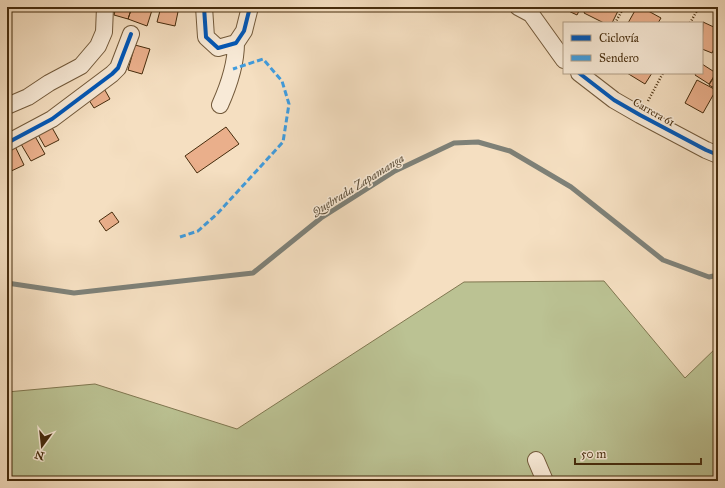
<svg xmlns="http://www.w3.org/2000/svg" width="725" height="488" viewBox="0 0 725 488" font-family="'IM FELL Great Primer',serif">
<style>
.green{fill:#bbc293;stroke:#807750}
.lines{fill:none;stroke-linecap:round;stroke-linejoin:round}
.stream{stroke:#7e8178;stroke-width:5}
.building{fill:#eaaf8b;stroke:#462c0d}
.minor-casing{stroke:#72593a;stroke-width:18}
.path{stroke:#462c0d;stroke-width:2.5;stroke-dasharray:1 2;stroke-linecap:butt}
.minor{stroke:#f8ead7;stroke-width:16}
.quiet{stroke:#409cde;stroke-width:3;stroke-dasharray:6 3;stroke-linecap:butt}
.cycleway-casing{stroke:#f8ead7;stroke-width:6}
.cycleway{stroke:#0057b8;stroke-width:4}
.labels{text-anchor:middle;stroke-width:3;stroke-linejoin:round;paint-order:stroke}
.street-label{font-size:11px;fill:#462c0d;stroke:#f8ead7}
.water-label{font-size:12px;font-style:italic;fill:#5d4f3a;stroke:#f8ead7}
</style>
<rect width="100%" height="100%" fill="#f5dfc1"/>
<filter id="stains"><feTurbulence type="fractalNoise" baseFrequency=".005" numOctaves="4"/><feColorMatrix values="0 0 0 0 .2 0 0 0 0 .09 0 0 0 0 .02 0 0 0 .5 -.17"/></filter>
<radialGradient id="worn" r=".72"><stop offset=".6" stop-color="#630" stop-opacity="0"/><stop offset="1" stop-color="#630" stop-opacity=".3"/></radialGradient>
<!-- green -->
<path class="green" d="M604,281L685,378L718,346V481H7V392L95,384L237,429L464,282Z"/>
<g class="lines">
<!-- stream -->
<path class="stream" d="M7,283L74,293L253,273L321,218L395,171L454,143L478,142L510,151L571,187L663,260L709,277L718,275"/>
</g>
<!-- building -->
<path class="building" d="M116,7H132L128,19L114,15Z
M132,7H153L147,26L128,19Z
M161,7H179L175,26L157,22Z
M560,7H581L577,15Z
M587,7H620L612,23H604L584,13Z
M637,7H641L661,18L658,23H628Z
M703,22L718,29V41L712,53L702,49Z
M135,45L150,49L142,74L128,70Z
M702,64L716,73L709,84L695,75L696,73H702Z
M627,73H652L645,84Z
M716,74L718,76V90L709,85Z
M697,80L716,90L703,113L685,103Z
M102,85L110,99L94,108L85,94Z
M50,124L59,140L45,147L36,131Z
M226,127L239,144L197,173L185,156Z
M32,131L45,154L31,161L18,139Z
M13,142L24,165L7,173V145Z
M112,212L119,222L106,231L99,221Z"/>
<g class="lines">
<defs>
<path id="minor" d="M204,7L206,37L218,48L236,43L244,31L250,7
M518,7L531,14L564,60
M579,73L614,100L640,115L706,150L718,155
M220,105C229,85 236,65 236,43
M7,106L28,97L49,83L81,66L98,46L104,32L105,7
M7,143L52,119L112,74L118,68L131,34
M536,460L545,481"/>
</defs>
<!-- minor casing -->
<use href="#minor" class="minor-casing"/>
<!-- path -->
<path class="path" d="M615,23L624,7
M690,23L699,7
M648,101L663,73
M714,136L718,129"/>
<!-- minor -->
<use href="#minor" class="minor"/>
<!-- quiet -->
<path class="quiet" d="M180,237L198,231L217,214L283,142L289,104L282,81L263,59L233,69"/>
<defs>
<path id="cycleway" d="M204,7L206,37L218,48L236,43L244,31L250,7
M579,73L614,100L640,115L706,150L718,155
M7,143L52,119L112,74L118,68L131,34"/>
</defs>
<!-- cycleway casing -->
<use href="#cycleway" class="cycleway-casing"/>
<!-- cycleway -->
<use href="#cycleway" class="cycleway"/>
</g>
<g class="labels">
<!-- street labels -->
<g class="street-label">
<text transform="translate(654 112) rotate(29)" y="4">Carrera 61</text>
</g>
<!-- water labels -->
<g class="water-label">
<text transform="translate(358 185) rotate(-32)" y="4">Quebrada Zapamanga</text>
</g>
</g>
<!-- margin -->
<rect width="725" height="488" fill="none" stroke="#f5dfc1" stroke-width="24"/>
<rect x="8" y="8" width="709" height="472" fill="none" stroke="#462c0d" stroke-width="2"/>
<rect x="12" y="12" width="701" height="464" fill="none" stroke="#462c0d"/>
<!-- legend -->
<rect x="563" y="22" width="140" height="52" fill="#f8ead7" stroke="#b19e86"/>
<rect x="571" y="35" width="20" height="6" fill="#0057b8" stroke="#b19e86"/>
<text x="599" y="42" font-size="12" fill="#462c0d">Ciclovía</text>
<rect x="571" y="55" width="20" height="6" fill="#409cde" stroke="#b19e86"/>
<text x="599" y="62" font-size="12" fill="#462c0d">Sendero</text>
<!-- north arrow -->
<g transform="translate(42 446) rotate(195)" stroke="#f8ead7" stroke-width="3" paint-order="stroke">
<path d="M0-3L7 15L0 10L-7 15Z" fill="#462c0d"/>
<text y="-6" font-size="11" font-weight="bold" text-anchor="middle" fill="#462c0d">N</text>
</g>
<!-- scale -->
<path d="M575 458v6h126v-6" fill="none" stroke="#462c0d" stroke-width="2"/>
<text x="581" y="458" font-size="12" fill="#462c0d" stroke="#f8ead7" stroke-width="3" paint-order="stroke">50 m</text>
<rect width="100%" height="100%" filter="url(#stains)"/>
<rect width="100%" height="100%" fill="url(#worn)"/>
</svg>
